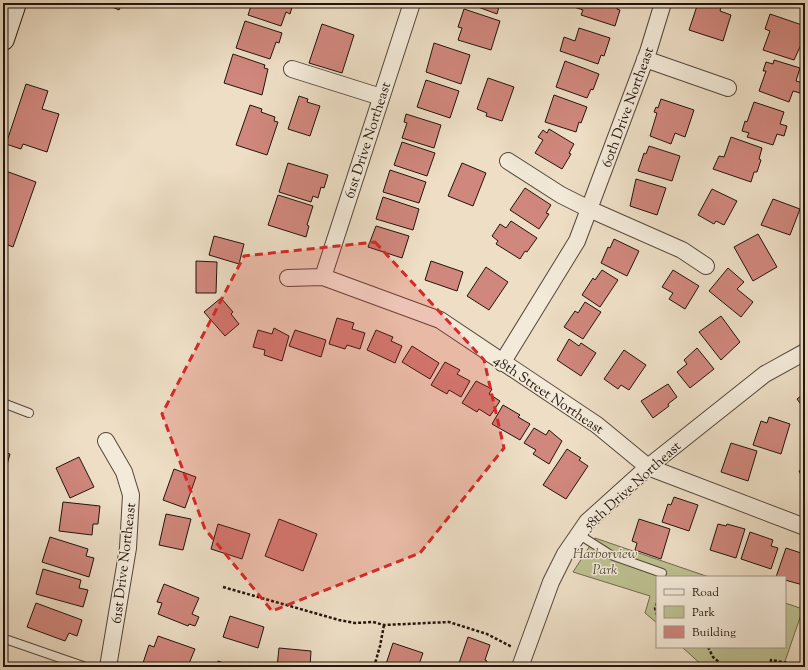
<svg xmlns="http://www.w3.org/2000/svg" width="808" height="670" viewBox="0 0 808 670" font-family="'Sorts Mill Goudy',serif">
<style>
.green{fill:#bdc091;stroke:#706a4e}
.building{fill:#d0877d;stroke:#22140c}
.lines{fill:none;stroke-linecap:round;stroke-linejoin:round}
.lane-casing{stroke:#55463a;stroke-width:10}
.street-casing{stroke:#55463a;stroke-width:18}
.secondary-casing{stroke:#22140c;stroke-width:24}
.path{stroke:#22140c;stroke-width:2.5;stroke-dasharray:3 2;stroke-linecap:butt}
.lane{stroke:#f3ead9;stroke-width:8}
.street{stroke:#f3ead9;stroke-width:16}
.secondary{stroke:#f3ead9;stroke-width:22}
.marked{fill:#d62828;fill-opacity:0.2;stroke:#d62828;stroke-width:3;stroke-dasharray:8 5;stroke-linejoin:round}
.labels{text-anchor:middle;stroke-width:3;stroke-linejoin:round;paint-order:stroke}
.street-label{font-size:14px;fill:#22140c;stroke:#f3ead9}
.park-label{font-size:14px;font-style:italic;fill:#58503b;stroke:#f3ead9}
</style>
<rect width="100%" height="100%" fill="#eddec5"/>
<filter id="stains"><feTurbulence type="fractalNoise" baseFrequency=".005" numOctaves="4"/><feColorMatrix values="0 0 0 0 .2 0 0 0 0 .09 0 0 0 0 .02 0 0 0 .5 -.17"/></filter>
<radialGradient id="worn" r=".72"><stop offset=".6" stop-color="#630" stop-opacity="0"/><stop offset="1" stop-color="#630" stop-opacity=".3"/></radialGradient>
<!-- green -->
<path class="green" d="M595,538L709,577H657V623L645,613L650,596L573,572Z
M785,603L803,609L783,667H704L682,647H785Z"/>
<!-- building -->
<path class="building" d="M103,3H122L119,10Z
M252,3H290L293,4L290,14L286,12L281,26L248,15Z
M467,3H500L497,14Z
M575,3H619L617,9L620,10L615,26L581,15L583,10L574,7Z
M698,3H722L720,11L731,15L723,41L689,30Z
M464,9L500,21L491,50L458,40L462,28L458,27Z
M770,14L805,26L802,38H804L794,60L763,50L770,31L765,29Z
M245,21L282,33L279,43L276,42L270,59L236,48Z
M322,24L354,35L342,73L309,63Z
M579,28L610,38L604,56L601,55L598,64L560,51L564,37L575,41Z
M434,43L470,55L461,84L426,72Z
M233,54L265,65L264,68L268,69L262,95L224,83Z
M774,60L800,68L796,81L803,83L800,93L793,91L789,102L759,91L766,71H763L766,62L773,64Z
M565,61L599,74L593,90L591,89L587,98L556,87Z
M488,78L514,87L502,121L486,116L487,113L477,109Z
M426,80L459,91L450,118L417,107Z
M26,84L48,91L42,109L59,114L47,152L23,144L21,149L6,144Z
M554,95L587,107L581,123L579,122L576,132L545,122Z
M299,96L308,99L307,102L320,106L310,136L288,129Z
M661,99L694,110L685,137L675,133L671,144L650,136L657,113L654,112L656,107L658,108Z
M754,102L784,112L780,124L787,126L784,136L777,134L773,145L747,137L749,133L742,131L745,121L747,122Z
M250,105L262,109L261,112L275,117L274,121L278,122L267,155L236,145Z
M406,114L441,125L434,148L402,138L407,123L404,122Z
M549,129L574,144L569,153L571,154L562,169L535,153L543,140L538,137L543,130L547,133Z
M731,137L762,148L759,159L761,160L757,172H754L751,182L713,169L719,156L724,157Z
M402,142L435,153L427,176L394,165Z
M649,146L680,156L672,181L638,171L644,153L646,154Z
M288,163L328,175L324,188L321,187L318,198L313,196L311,202L279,192Z
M462,163L486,173L473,206L448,196Z
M3,170L36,182L13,247L3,243V201L5,194H3Z
M390,170L426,182L419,203L383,192Z
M636,179L666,188L657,215L630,206Z
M525,188L551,205L546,213L549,214L539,229L510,210Z
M712,189L737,201L724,225L716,221L714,224L698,215Z
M278,195L313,206L307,225L309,226L306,237L268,225Z
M383,197L419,209L413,230L376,219Z
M773,199L800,209L790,235L761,225Z
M511,221L537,238L527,252L525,251L520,259L496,244L498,241L492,236L500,224L506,228Z
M376,226L409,236L402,258L368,247Z
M758,234L777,267L753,281L734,247Z
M214,236L244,244L239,264L209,255Z
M614,239L639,251L627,276L601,263L608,247L610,248Z
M196,261L217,262L216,293H196Z
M431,261L463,272L457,291L425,280Z
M486,267L508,282L489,310L467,296Z
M728,268L744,282L737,289L753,302L741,317L709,291Z
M602,270L618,280L600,307L582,295L593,278L595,280Z
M673,270L699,286L685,309L669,299L673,293L662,287Z
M221,298L233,312L231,314L239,324L225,336L204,312Z
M585,302L601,312L583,339L564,327L575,311L578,313Z
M721,316L740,342L721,360L699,332Z
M337,318L354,323L352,329L365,333L360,349L347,345L345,349L329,344Z
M274,328L289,336L282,361L264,355L265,350L253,347L258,330L272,334Z
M295,330L326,340L321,357L289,346Z
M376,330L393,337L391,341L402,346L395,363L367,350Z
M569,339L579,346L581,343L596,353L581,376L557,360Z
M412,346L439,363L430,379L402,362Z
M697,348L714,369L690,388L677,372L687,364L684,360Z
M624,350L646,365L629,390L621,385L618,389L604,379Z
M445,362L460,370L457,374L470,381L461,397L449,390L447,394L431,385Z
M476,381L492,389L489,394L500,401L490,416L479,409L477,412L462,403Z
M668,384L677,397L668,404L669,406L653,418L641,401Z
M805,393V410L797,399Z
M503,405L520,415L518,417L530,424L520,440L492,424Z
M769,417L790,424L781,454L753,445L761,421L767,423Z
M534,428L546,435L549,430L562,441L549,464L533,454L536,450L524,443Z
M731,443L757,451L748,481L721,472Z
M567,449L581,458L579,460L588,466L566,499L543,485Z
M3,452L10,454L5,472L3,471Z
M79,457L94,487L70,498L56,468Z
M805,468V483L799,471Z
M174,469L196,477L185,508L163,500Z
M674,497L698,505L689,531L662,522L668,504L671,505Z
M63,502L100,506L98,524H93L92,535L59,531Z
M166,514L191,519L183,550L159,545Z
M279,519L317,534L303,571L265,556Z
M639,519L670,529L661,559L635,550L637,543L632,541Z
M218,524L250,534L242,559L211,549Z
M718,524L726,526L727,524L745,529L736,558L710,550Z
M750,532L773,540L771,546L778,548L771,569L741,559Z
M50,537L88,549L86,556L94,558L89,577L42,562Z
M786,548L804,554L805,578L803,585L785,580V577H776Z
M43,569L81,580L79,588L88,590L83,607L36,594Z
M164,584L199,598L192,614L199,617L195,626L189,624L188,626L158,614L162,603L157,602Z
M36,603L82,620L77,636L69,633L65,641L27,627Z
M230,616L264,627L258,648L223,637Z
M158,636L195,649L188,666L181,664L180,667H154L143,663L149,645L154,647Z
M468,637L490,645L485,660L487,661L485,667L458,666Z
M393,643L423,653L418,667H385Z
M279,648L311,651L310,667H277Z
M218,661L235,667H216Z"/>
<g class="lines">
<defs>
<path id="lane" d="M3,403L29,413
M578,534L611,555L662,573
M8,640L86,667"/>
<path id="street" d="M645,59L728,88
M292,69L381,97
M508,161L561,195L589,209L682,250L706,266
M323,277L412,3
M288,278L323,277L440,320L597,425L648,467L805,527
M502,363L577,241L648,52L663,3
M106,441L124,472L131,495L128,548L108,667
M520,667L551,582L565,554L587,522L648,467L765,374L805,352"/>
<path id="secondary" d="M3,39L15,3"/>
</defs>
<!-- lane casing -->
<use href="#lane" class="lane-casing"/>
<!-- street casing -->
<use href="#street" class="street-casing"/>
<!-- secondary casing -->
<use href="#secondary" class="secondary-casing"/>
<!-- path -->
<path class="path" d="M223,587L339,620L355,623L373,622L384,625L449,622L487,634L512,647
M657,603L655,608L657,615
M708,647L713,657L725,667
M374,667L380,646L384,625
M770,667L771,660L805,666"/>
<!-- lane -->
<use href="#lane" class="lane"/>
<!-- street -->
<use href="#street" class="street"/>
<!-- secondary -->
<use href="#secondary" class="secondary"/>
</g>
<!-- marked area -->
<path class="marked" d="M375,242L484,360L504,448L420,553L272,611L205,529L162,414L244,256Z"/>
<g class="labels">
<!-- street labels -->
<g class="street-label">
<text transform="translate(627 107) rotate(-70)" y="5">60th Drive Northeast</text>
<text transform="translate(367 140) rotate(-72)" y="5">61st Drive Northeast</text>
<text transform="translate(549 394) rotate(34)" y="5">48th Street Northeast</text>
<text transform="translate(632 485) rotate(-42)" y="5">58th Drive Northeast</text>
<text transform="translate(123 563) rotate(-83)" y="5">61st Drive Northeast</text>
</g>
<!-- park labels -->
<g class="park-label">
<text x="605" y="558">Harborview<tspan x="605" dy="16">Park</tspan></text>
</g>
</g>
<!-- margin -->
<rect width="808" height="670" fill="none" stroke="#eddec5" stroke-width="16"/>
<rect x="4" y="4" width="800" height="662" fill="none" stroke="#22140c" stroke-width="2"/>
<rect x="8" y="8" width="792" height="654" fill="none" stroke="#22140c"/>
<!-- legend -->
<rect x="656" y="576" width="130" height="72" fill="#f3ead9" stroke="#9f9487"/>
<rect x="664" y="589" width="20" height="6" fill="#f3ead9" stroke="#9f9487"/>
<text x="692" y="596" font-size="12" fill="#22140c">Road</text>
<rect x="664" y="606" width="20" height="12" fill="#bdc091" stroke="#9f9487"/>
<text x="692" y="616" font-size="12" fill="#22140c">Park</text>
<rect x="664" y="626" width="20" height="12" fill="#d0877d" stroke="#9f9487"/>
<text x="692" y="636" font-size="12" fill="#22140c">Building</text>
<rect width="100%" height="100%" filter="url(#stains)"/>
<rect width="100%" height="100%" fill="url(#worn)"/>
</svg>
